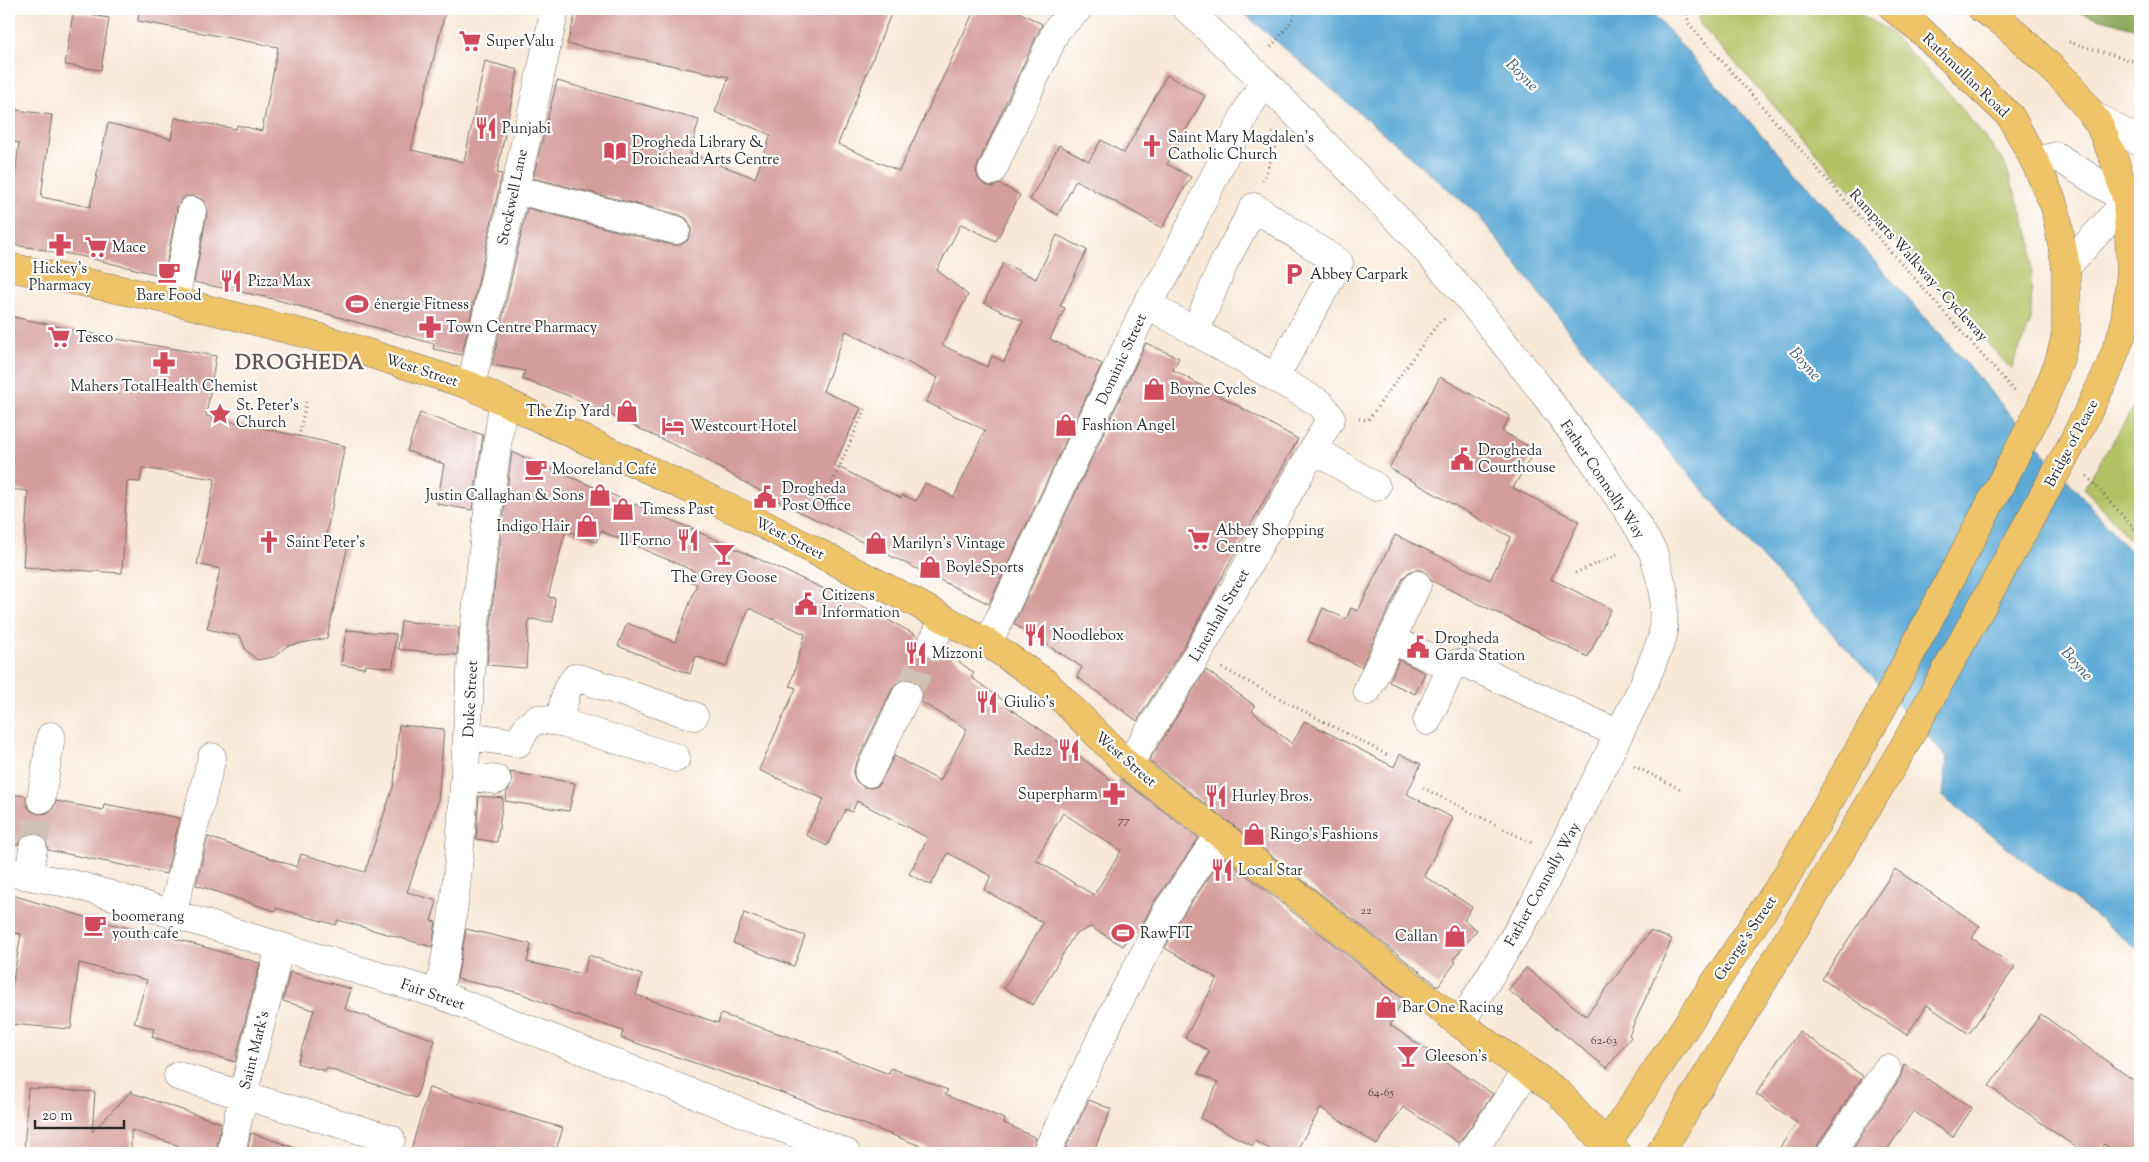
<svg xmlns="http://www.w3.org/2000/svg" width="2149" height="1162" viewBox="0 0 2149 1162" font-family="'Sorts Mill Goudy',serif">
<style>
.green{fill:#b2c164;stroke:#6e7648}
.forest{fill:#8da75a;stroke:#5c6942}
.water{fill:#5ca9d5;stroke:#446a80}
.building{fill:#d49d9a;fill-rule:evenodd}
.lines{fill:none;stroke-linecap:round;stroke-linejoin:round}
.minor-tunnel{stroke:#cfc2b3;stroke-width:28;stroke-dasharray:28 14;stroke-linecap:butt}
.minor-casing{stroke:#736d66;stroke-width:29}
.major-casing{stroke:#736d66;stroke-width:29}
.path{stroke:#736d66;stroke-width:3;stroke-dasharray:1 4;stroke-linecap:butt}
.minor{stroke:#fff;stroke-width:28}
.major{stroke:#efc469;stroke-width:28}
.major-bridge-casing{stroke:#736d66;stroke-width:29;stroke-linecap:butt}
.major-bridge{stroke:#efc469;stroke-width:28}
.labels{text-anchor:middle;stroke-width:4.5;stroke-linejoin:round;paint-order:stroke}
.number-label{font-size:12px;fill:#554847}
.poi-label{font-size:15px;fill:#2b2b2b;stroke:#fff;text-anchor:start}
.street-label{font-size:15px;fill:#2b2b2b;stroke:#fff}
.water-label{font-size:16px;font-style:italic;fill:#3f5d6f;stroke:#fff}
.district-label{font-size:20px;font-weight:bold;letter-spacing:1px;fill:#665352;stroke:#fff}
</style>
<rect width="100%" height="100%" fill="#fff"/>
<filter id="ink" filterUnits="userSpaceOnUse"><feTurbulence type="fractalNoise" baseFrequency=".02" numOctaves="2"/><feDisplacementMap in="SourceGraphic" scale="10" xChannelSelector="R" yChannelSelector="G"/><feConvolveMatrix kernelMatrix="1 2 1 2 8 2 1 2 1" color-interpolation-filters="sRGB"/></filter>
<filter id="wash" filterUnits="userSpaceOnUse"><feTurbulence type="fractalNoise" baseFrequency=".0096" numOctaves="4" result="noise"/><feDisplacementMap in="SourceGraphic" scale="20" xChannelSelector="R" yChannelSelector="G"/><feGaussianBlur stdDeviation="1.12" result="paint"/><feColorMatrix in="noise" values="0 0 0 0 0 0 0 0 0 0 0 0 0 0 0 0 0 1.4 0 .05"/><feComposite in="paint" operator="in"/></filter>
<g filter="url(#wash)">
<rect width="100%" height="100%" fill="#f8e8d5"/>
<!-- green -->
<path class="green" d="M1696,9H1851L1887,29L1950,94L2004,162L2032,242L2031,321L2011,369L1700,24Z
M2140,397V551L2084,488Z"/>
<!-- forest -->
<path class="forest" d="M2066,9H2140V30Z"/>
<!-- water -->
<path class="water" d="M1239,9H1649L1970,368L2140,563V951L1943,797L1947,757L1760,556L1609,382L1477,214Z"/>
<g id="blocks">
<!-- building -->
<path class="building" d="M139,9H446L411,150L464,162L485,61L518,70L497,173L502,174L462,355L433,349L434,344L274,299L194,282L207,213V206L203,200L195,196H186L181,200L177,208L164,276L80,256L9,244V192L13,193L19,143L9,142L10,109L52,115L41,197L90,207L108,123L171,139L175,118L236,129L237,125L262,131L278,47L138,21Z
M577,9H893L838,144L899,171L975,9H1013L1042,24L978,164L976,172L979,180L985,185L993,187L1000,184L1020,195L996,241L961,224L937,270L968,295L942,345L987,367L992,356L1004,362L1023,321L984,303L1003,263L1036,279L1057,235L1087,250L1060,306L1065,308L1050,339L1102,364L989,604L772,498L706,460L567,395L522,379L525,371L492,365L527,208L672,245H680L687,241L691,233V226L687,219L680,215L533,178L557,81L699,120L690,154L755,178L771,135L715,112L729,77L567,44ZM846,331L938,378L926,402L985,430L954,497L925,483L916,501L902,495L901,498L834,465L861,408L823,391Z
M73,12L109,18L101,70L65,65Z
M1167,75L1205,96L1167,164L1191,177L1162,228L1076,180L1058,215L1030,200L1059,145L1089,161L1101,140L1124,153Z
M9,316L117,339L216,356L206,416L345,446L325,540L348,545L327,638L287,646L274,657L257,660L246,650L240,636L207,629L220,569L197,564L215,479L142,468L140,482L127,481L122,573L23,567L28,491L9,489Z
M1146,343L1179,358L1173,370L1298,439L1184,646L1137,721L1077,677L1082,667L1014,624Z
M1440,377L1510,416L1502,431L1535,450L1513,488L1579,521L1551,579L1611,609L1588,657L1432,581L1424,571L1416,569L1409,572L1403,578L1361,667L1308,641L1323,608L1346,619L1351,608L1358,611L1395,535L1490,580L1511,537L1389,468Z
M420,413L483,435L472,510L437,504L444,464L407,451Z
M512,452L692,529L862,606L918,636L916,644L919,651L925,657L933,658L940,656L945,651L974,673L971,677L1008,704L1006,706L1078,755L1117,785L1121,779L1199,838L1154,902L1138,933L1132,929L1123,946L1091,927L1074,935L1033,1005L1004,988L1043,923L984,890L991,876L948,853L931,885L909,874L928,838L857,801L852,812L846,809L827,846L806,835L824,799L759,770L796,688L790,686L805,634L749,608L726,667L696,656L690,674L618,646L627,623L675,642L697,584L689,581L694,571L601,531L596,542L566,530L548,597L555,598L553,622L529,619L526,668L487,665L495,581ZM906,678L914,680L920,686L923,693L921,702L967,729L940,781L894,756L878,786L871,788L863,787L856,781L853,774L855,766L893,687L899,681ZM1063,813L1121,851L1094,895L1036,860Z
M401,621L459,627L457,655L398,649Z
M346,630L396,634L393,668L365,665L364,668L341,665Z
M1399,660L1425,673L1415,694L1389,682Z
M1206,670L1255,706L1252,711L1292,744L1305,721L1394,767L1400,754L1421,764L1407,794L1453,818L1424,876L1472,907L1464,920L1477,930L1453,960L1456,962L1438,986L1229,822L1149,761Z
M399,725L444,729L438,802L407,892L437,901L431,921L436,922L432,947L338,920L336,925L276,908L275,911L196,885L208,837L297,867L301,854L365,872L394,784Z
M510,772L575,783L569,811L505,801L507,792L512,782Z
M9,794L26,796V804L31,811L39,814L47,813L53,809L56,801L103,810L104,804L180,818L166,874L48,850L47,842L42,835L36,833L27,834L20,839L18,845L9,844Z
M479,796L503,798L497,842L476,839Z
M1223,857L1403,999L1390,1025L1493,1094L1459,1143L1403,1107L1377,1145L1321,1108L1295,1153H1277L1255,1141L1253,1146L1200,1118L1218,1083L1198,1073L1210,1051L1185,1038L1217,978L1165,948L1180,919Z
M1895,869L1980,926L1972,938L2015,967L1969,1034L1927,1005L1907,1035L1822,979Z
M9,894L98,921L169,937L260,963L235,1062L152,1037L154,1029L134,1023L147,980L79,963L71,1029L9,1024V1004L21,934L9,932Z
M744,913L805,936L794,966L733,943Z
M466,929L531,944L527,962L583,974L589,955L642,975L636,995L718,1023L721,1014L813,1045L889,1074L891,1068L918,1078L948,1090L945,1095L1005,1119L1004,1123L1036,1138L1031,1153H939L783,1093L621,1038L623,1031L569,1013L520,993L457,979Z
M1650,931L1672,939L1629,1035L1631,1037L1607,1068L1508,990L1526,968L1586,1016Z
M290,972L351,989L345,1009L435,1040L416,1098L326,1068L325,1071L297,1063L314,1010L283,1001Z
M2041,1014L2140,1085V1153H2117L2104,1144L2097,1153H2084L1989,1086Z
M1799,1031L1863,1076L1818,1144L1816,1153H1776L1797,1123L1756,1094Z
M1904,1064L1972,1108L1953,1137L1913,1111L1885,1153H1850L1900,1078Z
M28,1088L95,1092L92,1132L132,1090V1093L221,1123L216,1153H201L131,1130V1153H24Z
M429,1088L563,1128L555,1153H410Z
M1089,1100L1111,1109L1093,1153H1063Z
M251,1133L299,1149V1153H247Z"/>
</g>
</g>
<g filter="url(#ink)">
<use href="#blocks" fill-opacity="0" stroke="#736d66" stroke-width="1"/>
<g class="lines">
<!-- minor-tunnel -->
<path class="minor-tunnel" d="M907,694L932,643
M33,848L41,799"/>
<defs>
<path id="minor" d="M1187,9L1265,82L1411,233L1470,300L1539,387L1591,457L1634,520L1653,552L1664,592L1663,636L1643,686L1533,906L1460,1024
M2093,115L2140,142
M2035,162L2056,156L2127,201L2140,206
M992,171L1057,29L1078,9
M514,189L676,230
M2066,267L2127,201L2140,191
M175,301L192,211
M1195,332L1224,263L1254,207L1339,263L1275,377
M471,386L555,9
M1314,449L1376,487
M1391,639L1451,668
M932,643L944,619
M988,643L1147,304L1171,266L1249,106L1265,82
M1367,691L1417,585
M1427,721L1451,668L1455,664H1467L1619,734
M559,722L567,689L576,677L694,716
M467,736L518,743L527,727L537,719L559,722L676,758
M1128,765L1197,655L1331,418L1321,404L1147,304
M869,773L907,694
M466,776L497,780
M41,799L51,736
M9,872L77,885L438,994L846,1153
M29,876L33,848
M172,914L212,757
M438,994C462,893 463,789 470,685C476,590 490,497 503,403
M178,1076L391,1139
M231,1153L243,1095L280,947
M1046,1153L1116,1007L1167,911L1220,834
M1471,1153L1527,1071
M1831,1153L1887,1069"/>
<path id="major" d="M1894,9L1917,27L2011,117L2035,162L2055,207L2066,267V335L2059,362L2039,411
M1982,9L2005,24L2071,86L2099,124L2114,159L2127,201L2131,272L2124,328L2108,371L2073,442
M9,267L175,301L318,337L471,386L749,517L914,602L988,643L1046,683L1128,765L1220,834L1460,1024L1558,1092L1606,1145L1617,1153
M1603,1153L1606,1145L1785,878L1878,716
M1660,1153L1903,748"/>
</defs>
<!-- minor casing -->
<use href="#minor" class="minor-casing"/>
<!-- major casing -->
<use href="#major" class="major-casing"/>
<!-- path -->
<path class="path" d="M1685,9L1689,24L2016,393
M2069,42L2140,63
M1271,47L1288,26L1298,9
M1263,181L1275,149L1273,132
M1359,419L1368,420L1438,323L1447,317
M299,437L306,402
M2087,476L2140,535
M828,492L865,409
M1575,573L1620,553
M1222,668L1387,755
M1634,766L1681,789
M1423,788L1532,843"/>
<!-- minor -->
<use href="#minor" class="minor"/>
<!-- major -->
<use href="#major" class="major"/>
<defs>
<path id="major-bridge" d="M1878,716L2039,411
M1903,748L2073,442"/>
</defs>
<!-- major-bridge casing -->
<use href="#major-bridge" class="major-bridge-casing"/>
<!-- major-bridge -->
<use href="#major-bridge" class="major-bridge"/>
</g>
</g>
<!-- icons -->
<defs>
<symbol id="supermarket-bare" viewBox="-9 -9 18 18"><path d="M-6-5.5h2.5l.6 2H6L4.5 2H-2.5L-4.4-4H-6ZM-1.5 3.2a1.3 1.3 0 1 0 .1 0ZM3 3.2a1.3 1.3 0 1 0 .1 0Z" fill="#d1495b" stroke="#fff" stroke-width="2.5" paint-order="stroke"/></symbol>
<symbol id="restaurant-bare" viewBox="-9 -9 18 18"><path d="M-5-6h1v4h1v-4h1v4h1v-4h1v5L-1.5 .5V6h-2V.5L-5-1ZM5-6V6H3V1.5H1.5Q1.5-4 5-6Z" fill="#d1495b" stroke="#fff" stroke-width="2.5" paint-order="stroke"/></symbol>
<symbol id="church-bare" viewBox="-9 -9 18 18"><path d="M-1.2-6h2.4v3.5h3.3v2.4h-3.3V6h-2.4V-.1h-3.3v-2.4h3.3Z" fill="#d1495b" stroke="#fff" stroke-width="2.5" paint-order="stroke"/></symbol>
<symbol id="library-bare" viewBox="-9 -9 18 18"><path d="M-6-4Q-3-5.5-.7-3.5V5Q-3 3-6 4ZM6-4Q3-5.5 .7-3.5V5Q3 3 6 4Z" fill="#d1495b" stroke="#fff" stroke-width="2.5" paint-order="stroke"/></symbol>
<symbol id="pharmacy-bare" viewBox="-9 -9 18 18"><path d="M-2-6h4v4h4v4h-4v4h-4v-4h-4v-4h4Z" fill="#d1495b" stroke="#fff" stroke-width="2.5" paint-order="stroke"/></symbol>
<symbol id="cafe-bare" viewBox="-9 -9 18 18"><path d="M-5.5-4.5H6V0H3Q3 3.5 0 3.5H-2.5Q-5.5 3.5-5.5 0ZM3-3.2v2h1.7v-2ZM-6 4.5H4V6H-6Z" fill="#d1495b" stroke="#fff" stroke-width="2.5" paint-order="stroke"/></symbol>
<symbol id="parking-bare" viewBox="-9 -9 18 18"><path d="M-3.5-5.5H1a3.5 3.5 0 0 1 0 7H-1V5.5H-3.5ZM-1-3.4V-.6H.8a1.4 1.4 0 0 0 0-2.8Z" fill="#d1495b" stroke="#fff" stroke-width="2.5" paint-order="stroke"/></symbol>
<symbol id="stadium-bare" viewBox="-9 -9 18 18"><path d="M0-5a6.5 5 0 1 0 0 10a6.5 5 0 1 0 0-10ZM-3.5-1.8h7v3.6h-7Z" fill="#d1495b" stroke="#fff" stroke-width="2.5" paint-order="stroke"/></symbol>
<symbol id="shop-bare" viewBox="-9 -9 18 18"><path d="M-5-2.5h2.3a2.7 3.5 0 0 1 5.4 0H5L5.5 6h-11ZM-1.5-2.5h3a1.5 2.3 0 0 0-3 0Z" fill="#d1495b" stroke="#fff" stroke-width="2.5" paint-order="stroke"/></symbol>
<symbol id="sight-bare" viewBox="-9 -9 18 18"><path d="M0-6L1.8-2.2L6-1.7L2.9 1.2L3.7 5.4L0 3.3L-3.7 5.4L-2.9 1.2L-6-1.7L-1.8-2.2Z" fill="#d1495b" stroke="#fff" stroke-width="2.5" paint-order="stroke"/></symbol>
<symbol id="hotel-bare" viewBox="-9 -9 18 18"><path d="M-6-4.5h1.5V1H6V5H4.5V3h-9V5H-6ZM-4 0a1.8 1.8 0 1 1 3.6 0ZM.5 0V-2.5h3Q6-2.5 6 0Z" fill="#d1495b" stroke="#fff" stroke-width="2.5" paint-order="stroke"/></symbol>
<symbol id="civic-bare" viewBox="-9 -9 18 18"><path d="M-.6-6.5H3V-4.5H.6V-3L4-1V1h2V6H-6V1h2V-1L-.6-3ZM-1.2 2.5V6h2.4V2.5Z" fill="#d1495b" stroke="#fff" stroke-width="2.5" paint-order="stroke"/></symbol>
<symbol id="bar-bare" viewBox="-9 -9 18 18"><path d="M-6-5H6L.8 .8V4.5H3.5V6h-7V4.5H-.8V.8Z" fill="#d1495b" stroke="#fff" stroke-width="2.5" paint-order="stroke"/></symbol>
</defs>
<g fill-rule="evenodd">
<use href="#supermarket-bare" x="454" y="25" width="32" height="32"/>
<use href="#restaurant-bare" x="470" y="112" width="32" height="32"/>
<use href="#church-bare" x="1136" y="130" width="32" height="32"/>
<use href="#library-bare" x="599" y="135" width="32" height="32"/>
<use href="#pharmacy-bare" x="44" y="229" width="32" height="32"/>
<use href="#supermarket-bare" x="80" y="231" width="32" height="32"/>
<use href="#cafe-bare" x="153" y="256" width="32" height="32"/>
<use href="#parking-bare" x="1278" y="258" width="32" height="32"/>
<use href="#restaurant-bare" x="215" y="265" width="32" height="32"/>
<use href="#stadium-bare" x="341" y="288" width="32" height="32"/>
<use href="#pharmacy-bare" x="414" y="311" width="32" height="32"/>
<use href="#supermarket-bare" x="43" y="321" width="32" height="32"/>
<use href="#pharmacy-bare" x="148" y="347" width="32" height="32"/>
<use href="#shop-bare" x="1138" y="373" width="32" height="32"/>
<use href="#shop-bare" x="611" y="395" width="32" height="32"/>
<use href="#sight-bare" x="204" y="398" width="32" height="32"/>
<use href="#shop-bare" x="1050" y="409" width="32" height="32"/>
<use href="#hotel-bare" x="657" y="410" width="32" height="32"/>
<use href="#civic-bare" x="1446" y="443" width="32" height="32"/>
<use href="#cafe-bare" x="520" y="453" width="32" height="32"/>
<use href="#shop-bare" x="584" y="479" width="32" height="32"/>
<use href="#civic-bare" x="749" y="481" width="32" height="32"/>
<use href="#shop-bare" x="607" y="493" width="32" height="32"/>
<use href="#shop-bare" x="571" y="510" width="32" height="32"/>
<use href="#supermarket-bare" x="1183" y="523" width="32" height="32"/>
<use href="#restaurant-bare" x="672" y="524" width="32" height="32"/>
<use href="#church-bare" x="253" y="526" width="32" height="32"/>
<use href="#shop-bare" x="860" y="527" width="32" height="32"/>
<use href="#bar-bare" x="708" y="538" width="32" height="32"/>
<use href="#shop-bare" x="914" y="551" width="32" height="32"/>
<use href="#civic-bare" x="790" y="588" width="32" height="32"/>
<use href="#restaurant-bare" x="1019" y="619" width="32" height="32"/>
<use href="#civic-bare" x="1402" y="631" width="32" height="32"/>
<use href="#restaurant-bare" x="900" y="637" width="32" height="32"/>
<use href="#restaurant-bare" x="971" y="686" width="32" height="32"/>
<use href="#restaurant-bare" x="1053" y="734" width="32" height="32"/>
<use href="#pharmacy-bare" x="1098" y="778" width="32" height="32"/>
<use href="#restaurant-bare" x="1200" y="780" width="32" height="32"/>
<use href="#shop-bare" x="1238" y="818" width="32" height="32"/>
<use href="#restaurant-bare" x="1206" y="854" width="32" height="32"/>
<use href="#cafe-bare" x="79" y="909" width="32" height="32"/>
<use href="#stadium-bare" x="1107" y="917" width="32" height="32"/>
<use href="#shop-bare" x="1439" y="920" width="32" height="32"/>
<use href="#shop-bare" x="1370" y="991" width="32" height="32"/>
<use href="#bar-bare" x="1392" y="1040" width="32" height="32"/>
</g>
<g class="labels">
<!-- number labels -->
<g class="number-label">
<text x="1124" y="824">77</text>
<text x="1366" y="914">22</text>
<text x="1604" y="1044">62-63</text>
<text x="1381" y="1096">64-65</text>
</g>
<!-- poi labels -->
<g class="poi-label">
<text x="486" y="46">SuperValu</text>
<text x="502" y="133">Punjabi</text>
<text x="1168" y="142">Saint Mary Magdalen's<tspan x="1168" dy="17">Catholic Church</tspan></text>
<text x="632" y="147">Drogheda Library &amp;<tspan x="632" dy="17">Droichead Arts Centre</tspan></text>
<text x="112" y="252">Mace</text>
<text x="60" y="273" text-anchor="middle">Hickey's<tspan x="60" dy="17">Pharmacy</tspan></text>
<text x="1310" y="279">Abbey Carpark</text>
<text x="248" y="286">Pizza Max</text>
<text x="169" y="300" text-anchor="middle">Bare Food</text>
<text x="374" y="309">énergie Fitness</text>
<text x="446" y="332">Town Centre Pharmacy</text>
<text x="76" y="342">Tesco</text>
<text x="164" y="391" text-anchor="middle">Mahers TotalHealth Chemist</text>
<text x="1170" y="394">Boyne Cycles</text>
<text x="236" y="410">St. Peter's<tspan x="236" dy="17">Church</tspan></text>
<text x="610" y="416" text-anchor="end">The Zip Yard</text>
<text x="1082" y="430">Fashion Angel</text>
<text x="690" y="431">Westcourt Hotel</text>
<text x="1478" y="455">Drogheda<tspan x="1478" dy="17">Courthouse</tspan></text>
<text x="552" y="474">Mooreland Café</text>
<text x="782" y="493">Drogheda<tspan x="782" dy="17">Post Office</tspan></text>
<text x="584" y="500" text-anchor="end">Justin Callaghan &amp; Sons</text>
<text x="640" y="514">Timess Past</text>
<text x="570" y="531" text-anchor="end">Indigo Hair</text>
<text x="1216" y="535">Abbey Shopping<tspan x="1216" dy="17">Centre</tspan></text>
<text x="671" y="545" text-anchor="end">Il Forno</text>
<text x="286" y="547">Saint Peter's</text>
<text x="892" y="548">Marilyn's Vintage</text>
<text x="946" y="572">BoyleSports</text>
<text x="724" y="582" text-anchor="middle">The Grey Goose</text>
<text x="822" y="600">Citizens<tspan x="822" dy="17">Information</tspan></text>
<text x="1052" y="640">Noodlebox</text>
<text x="1435" y="643">Drogheda<tspan x="1435" dy="17">Garda Station</tspan></text>
<text x="932" y="658">Mizzoni</text>
<text x="1004" y="707">Giulio's</text>
<text x="1052" y="755" text-anchor="end">Redz2</text>
<text x="1098" y="799" text-anchor="end">Superpharm</text>
<text x="1232" y="801">Hurley Bros.</text>
<text x="1270" y="839">Ringo's Fashions</text>
<text x="1238" y="875">Local Star</text>
<text x="112" y="921">boomerang<tspan x="112" dy="17">youth cafe</tspan></text>
<text x="1140" y="938">RawFIT</text>
<text x="1438" y="941" text-anchor="end">Callan</text>
<text x="1402" y="1012">Bar One Racing</text>
<text x="1425" y="1061">Gleeson’s</text>
</g>
<!-- street labels -->
<g class="street-label">
<text transform="translate(1966 75) rotate(44)" y="5">Rathmullan Road</text>
<text transform="translate(512 197) rotate(-78)" y="5">Stockwell Lane</text>
<text transform="translate(1919 265) rotate(48)" y="5">Ramparts Walkway - Cycleway</text>
<text transform="translate(1121 359) rotate(-65)" y="5">Dominic Street</text>
<text transform="translate(422 370) rotate(18)" y="5">West Street</text>
<text transform="translate(2071 443) rotate(-62)" y="5">Bridge of Peace</text>
<text transform="translate(1603 479) rotate(56)" y="5">Father Connolly Way</text>
<text transform="translate(790 538) rotate(27)" y="5">West Street</text>
<text transform="translate(1219 615) rotate(-60)" y="5">Linenhall Street</text>
<text transform="translate(470 699) rotate(-87)" y="5">Duke Street</text>
<text transform="translate(1126 759) rotate(41)" y="5">West Street</text>
<text transform="translate(1542 884) rotate(-61)" y="5">Father Connolly Way</text>
<text transform="translate(1745 938) rotate(-56)" y="5">George's Street</text>
<text transform="translate(433 994) rotate(19)" y="5">Fair Street</text>
<text transform="translate(254 1050) rotate(-76)" y="5">Saint Mark's</text>
</g>
<!-- water labels -->
<g class="water-label">
<text transform="translate(1523 74) rotate(45)" y="6">Boyne</text>
<text transform="translate(1806 363) rotate(48)" y="6">Boyne</text>
<text transform="translate(2078 663) rotate(48)" y="6">Boyne</text>
</g>
<!-- district labels -->
<g class="district-label">
<text x="300" y="369">DROGHEDA</text>
</g>
</g>
<!-- margin -->
<rect width="2149" height="1162" fill="none" stroke="#fff" stroke-width="30"/>
<!-- scale -->
<path d="M35 1120v8h89v-8" fill="none" stroke="#2b2b2b" stroke-width="2.5"/>
<text x="42" y="1120" font-size="15" fill="#2b2b2b" stroke="#ffffff" stroke-width="4" paint-order="stroke">20 m</text>
</svg>
